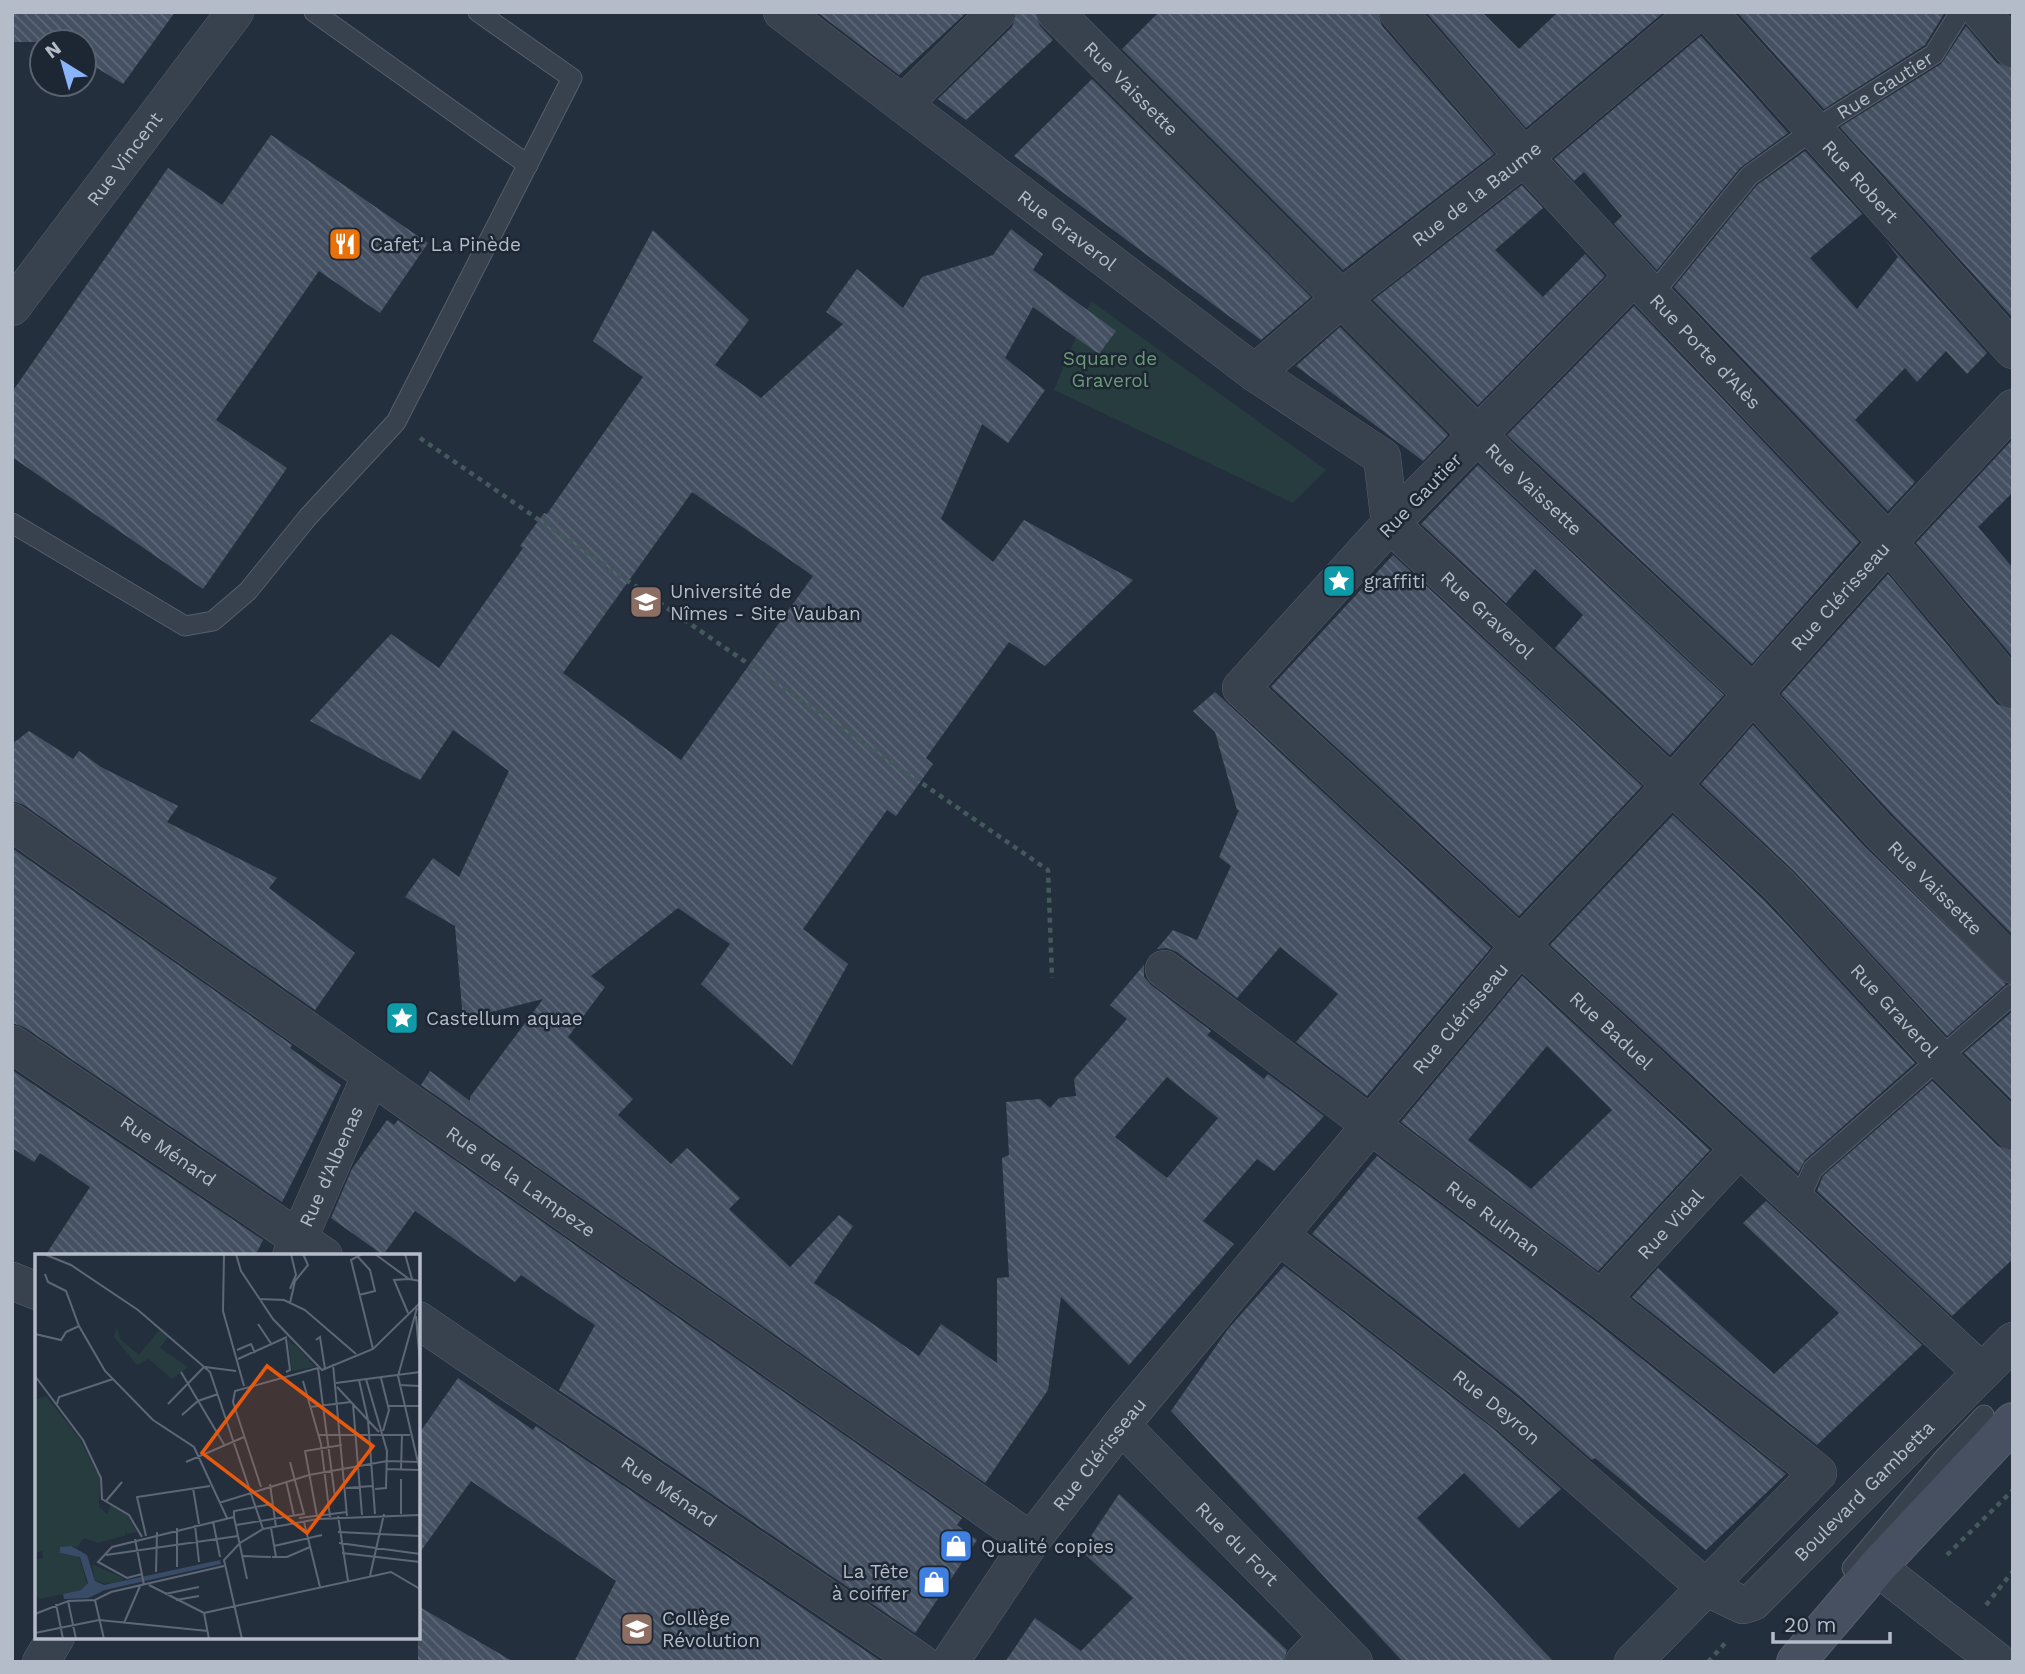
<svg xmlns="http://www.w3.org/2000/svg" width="2025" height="1674" viewBox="0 0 2025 1674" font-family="'Work Sans',sans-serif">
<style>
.garden{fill:#263c3f}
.building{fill:url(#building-back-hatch);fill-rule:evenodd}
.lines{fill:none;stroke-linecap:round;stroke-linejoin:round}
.lane-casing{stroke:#565f6c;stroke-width:21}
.street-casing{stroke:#565f6c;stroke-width:38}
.secondary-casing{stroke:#565f6c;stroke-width:40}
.path{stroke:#44595c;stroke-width:4.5;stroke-dasharray:5 5;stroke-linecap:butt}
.lane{stroke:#38414e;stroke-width:19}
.street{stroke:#38414e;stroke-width:37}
.secondary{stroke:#465061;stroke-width:38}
.labels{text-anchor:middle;stroke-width:5;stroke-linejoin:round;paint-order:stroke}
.street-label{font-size:19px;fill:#b4bcc9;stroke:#1d2633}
.poi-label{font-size:19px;fill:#b4bcc9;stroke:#1d2633;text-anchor:start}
.park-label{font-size:19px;fill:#6b9a76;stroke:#1d2633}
.inset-road{fill:none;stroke:#5e6776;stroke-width:2}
.view{fill:#e8590c;fill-opacity:0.15;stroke:#e8590c;stroke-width:3.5}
.inset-edge{fill:none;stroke:#b4bcc9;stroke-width:3.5}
</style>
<defs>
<pattern id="building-back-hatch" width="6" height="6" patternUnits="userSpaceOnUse" patternTransform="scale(1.75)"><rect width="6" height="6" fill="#455162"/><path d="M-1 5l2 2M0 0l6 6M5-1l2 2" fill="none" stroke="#5d6877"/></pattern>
</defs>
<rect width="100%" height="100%" fill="#242f3e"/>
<!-- garden -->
<path class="garden" d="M1091,301L1326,470L1293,503L1054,390Z"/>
<!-- building -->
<path class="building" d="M12,12H175L123,84L84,60V42H12Z
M817,12H967L899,75Z
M1017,12H1035L1040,26L1053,40L966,120L938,99L1012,27Z
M1159,12H1378L1382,26L1494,154L1343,270L1122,49Z
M1426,12H1482L1519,49L1558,12H1664L1526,128Z
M1737,12H1945L1925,45L1824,109Z
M1966,26L1997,63L2013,69V318L1840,127L1941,64Z
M1701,36L1788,133L1740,168L1657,270L1614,224L1622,216L1584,172L1574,181L1554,159Z
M1092,79L1311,297L1261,340L1014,156Z
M271,135L428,243L380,313L319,271L216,420L287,468L203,589L12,457V392L168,168L222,205Z
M1805,151L1862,214L1810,258L1857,309L1898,257L1885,240L1987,353L1967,374L1946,351L1917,382L1905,368L1855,420L1915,482L1888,511L1674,287L1757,185Z
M1522,185L1543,208L1495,250L1543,297L1585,254L1605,276L1478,405L1373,300Z
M1011,229L1043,254L1033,270L1116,331L1099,354L1033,307L1005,358L1045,390L1008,443L982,424L941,519L993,562L1024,520L1133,580L1045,666L1009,642L926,758L933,764L896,816L887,810L803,929L848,964L792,1065L701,984L730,944L678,908L591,976L605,987L568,1037L633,1099L618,1115L671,1164L687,1148L740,1198L729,1209L790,1267L839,1215L853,1226L814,1283L919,1356L941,1324L997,1363V1278L1009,1277L1002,1158L1009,1155L1006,1102L1040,1099L1050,1108L1059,1098L1076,1096L1074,1079L1127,1019L1110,1005L1144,965V977L1151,985L1211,1031L1207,1035L1264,1079L1268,1074L1324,1116L1274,1171L1257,1159L1203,1221L1234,1244L1129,1365L1061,1297L1048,1390L985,1483L421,1085L430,1071L470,1101V1097L543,999L463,1019L455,926L405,897L433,858L459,877L509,771L453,730L420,780L310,721L391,634L439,668L523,548L520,546L544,513L547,514L643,377L593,341L653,230L749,320L715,365L761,398L843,324L826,312L857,269L903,308L922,277L993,255ZM692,492L813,576L681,760L563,673ZM1167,1077L1218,1118L1167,1178L1115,1137Z
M1634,306L1859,542L1752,664L1507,435Z
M1340,327L1448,435L1423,461L1296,366Z
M2013,439V492L1978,527L2013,568V657L1916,543Z
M1478,465L1724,695L1670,755L1555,648L1583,615L1535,569L1506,603L1421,524Z
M1393,555L1642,786L1519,916L1271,687Z
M1888,574L1997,704L2013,710V935L1893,815L1781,694Z
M1215,692L1491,948L1367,1096L1296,1042L1338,994L1280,947L1237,998L1177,952L1167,948L1157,949L1173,930L1197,940L1231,866L1219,857L1239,810H1237L1215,732L1193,711Z
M1753,725L1863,845L2006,984L1947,1036L1794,871L1701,784Z
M29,731L73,759L79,751L101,767L178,806L167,822L277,878L269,888L355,953L315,1010L24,805L12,801V744Z
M1673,815L1764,900L1915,1063L1805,1160L1798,1173L1550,945Z
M12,848L292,1045L290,1048L341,1085L282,1202L24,1027L12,1023Z
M1522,976L1710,1150L1598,1271L1401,1122ZM1547,1046L1612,1110L1531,1189L1468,1140Z
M2013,1011V1101L1964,1053Z
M12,1070L263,1240L255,1256H45L90,1187L40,1153L34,1162L12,1148Z
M1932,1081L1998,1146L2013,1151V1259L1952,1316L1817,1191L1823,1176Z
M387,1120L394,1125L398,1120L962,1518L957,1525L977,1540L915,1633L559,1390L595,1325L521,1275L515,1282L415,1211L383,1255L331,1218L352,1169Z
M1377,1156L1588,1316L1786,1474L1706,1550L1595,1458L1592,1460L1522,1398L1312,1234Z
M1766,1201L1922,1345L1817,1445L1632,1297L1658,1268L1774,1374L1839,1313L1743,1223Z
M1284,1266L1496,1431L1561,1489L1519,1528L1464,1473L1417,1518L1554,1662H1403L1171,1411L1228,1329Z
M458,1378L533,1430L536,1426L882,1662H574L616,1581L471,1481L418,1555V1435Z
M1119,1494L1287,1650L1284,1662H1005L1035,1618L1081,1651L1133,1598L1081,1551Z
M418,1606L514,1662H418Z"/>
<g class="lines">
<defs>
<g id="lane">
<path d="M314,12L528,165"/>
<path id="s1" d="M1652,295L1749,176L1813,130L1934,54L1960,12"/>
<path d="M12,523L185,626L213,621L248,591L308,517L396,422L572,78L478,12"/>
<path d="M1798,1202L1813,1169L2013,994"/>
<path d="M1852,1568L1942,1460L1984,1415"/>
</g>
<g id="street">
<path id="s2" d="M782,12L1255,373L1382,457L1390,524L1779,885L1939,1058L2013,1131"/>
<path id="s3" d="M1055,12L1505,462L1753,694L1878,830L2013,965"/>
<path id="s4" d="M1398,12L1524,157L1634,276L1888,542L2013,690"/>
<path id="s5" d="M1708,12L2013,350"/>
<path d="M1981,12L2013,49"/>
<path d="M903,104L997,12"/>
<path id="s6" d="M1634,276L1390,524L1241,688L1982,1372"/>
<path id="s7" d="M12,307L235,12"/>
<path id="s8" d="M1255,373L1343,297L1524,157L1697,12"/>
<path id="s9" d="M12,822L1031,1541"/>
<path id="s10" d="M1164,969L1601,1299L1818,1473L1633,1662"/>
<path id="s11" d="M12,1044L324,1256"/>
<path id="s12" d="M1280,1236L1509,1415L1705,1587L1743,1605L1753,1602L2013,1341"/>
<path id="s13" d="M291,1256L370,1077"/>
<path d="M12,1281L37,1291"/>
<path id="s14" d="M1601,1299L1739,1149"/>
<path id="s15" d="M418,1320L920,1662"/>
<path id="s16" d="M1121,1425L1354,1662"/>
<path d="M1877,1567L1998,1662"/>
<path d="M41,1662L56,1637"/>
<path id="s17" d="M950,1662L1031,1541L1121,1425L1519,947L1671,786L1888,542L2013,408"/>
<path d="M1304,1662L1328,1637"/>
</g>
<path id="secondary" d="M1796,1662L1877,1567L2013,1422"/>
</defs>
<!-- lane casing -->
<use href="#lane" class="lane-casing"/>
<!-- street casing -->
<use href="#street" class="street-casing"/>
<!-- secondary casing -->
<use href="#secondary" class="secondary-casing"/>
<!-- path -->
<path class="path" d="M420,438L1048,870L1052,978
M1947,1555L2013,1490
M1986,1605L2013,1571
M1708,1662L1728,1640"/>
<!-- lane -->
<use href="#lane" class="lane"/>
<!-- street -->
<use href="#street" class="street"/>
<!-- secondary -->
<use href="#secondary" class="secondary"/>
</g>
<!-- icons -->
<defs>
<symbol id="restaurant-square" viewBox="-11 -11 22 22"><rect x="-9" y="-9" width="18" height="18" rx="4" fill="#e8710a" stroke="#1d2633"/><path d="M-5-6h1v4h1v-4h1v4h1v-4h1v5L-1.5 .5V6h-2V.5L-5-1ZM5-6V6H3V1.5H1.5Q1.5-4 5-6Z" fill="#fff"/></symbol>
<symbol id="sight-square" viewBox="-11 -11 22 22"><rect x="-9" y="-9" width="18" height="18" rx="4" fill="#0f9aa8" stroke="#1d2633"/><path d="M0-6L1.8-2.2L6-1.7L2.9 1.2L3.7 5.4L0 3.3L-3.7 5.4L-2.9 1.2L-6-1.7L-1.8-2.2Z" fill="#fff"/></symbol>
<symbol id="university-square" viewBox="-11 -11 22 22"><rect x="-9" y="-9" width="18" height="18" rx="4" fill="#8d6e63" stroke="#1d2633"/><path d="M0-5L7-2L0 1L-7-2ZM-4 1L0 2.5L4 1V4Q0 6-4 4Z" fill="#fff"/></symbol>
<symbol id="shop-square" viewBox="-11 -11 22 22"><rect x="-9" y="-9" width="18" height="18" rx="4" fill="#3f7fe0" stroke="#1d2633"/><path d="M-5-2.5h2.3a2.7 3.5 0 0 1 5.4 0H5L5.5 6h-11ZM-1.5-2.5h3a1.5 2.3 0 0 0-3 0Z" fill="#fff"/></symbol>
<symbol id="school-square" viewBox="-11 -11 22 22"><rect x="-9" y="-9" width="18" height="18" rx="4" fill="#8d6e63" stroke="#1d2633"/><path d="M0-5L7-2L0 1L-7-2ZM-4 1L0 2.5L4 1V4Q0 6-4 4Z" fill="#fff"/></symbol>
</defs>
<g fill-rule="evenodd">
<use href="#restaurant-square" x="326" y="225" width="38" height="38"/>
<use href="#sight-square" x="1320" y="562" width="38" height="38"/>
<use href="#university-square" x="627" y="583" width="38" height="38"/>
<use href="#sight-square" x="383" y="999" width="38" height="38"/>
<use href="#shop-square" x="937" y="1527" width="38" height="38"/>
<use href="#shop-square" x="915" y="1563" width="38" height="38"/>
<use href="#school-square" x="618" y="1610" width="38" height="38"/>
</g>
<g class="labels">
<!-- street labels -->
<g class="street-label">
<text dy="7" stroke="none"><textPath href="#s1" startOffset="317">Rue Gautier</textPath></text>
<text dy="7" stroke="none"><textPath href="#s3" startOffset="108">Rue Vaissette</textPath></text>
<text dy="7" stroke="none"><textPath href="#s7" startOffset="186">Rue Vincent</textPath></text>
<text dy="7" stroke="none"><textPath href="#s5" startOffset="228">Rue Robert</textPath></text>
<text dy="7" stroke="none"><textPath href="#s8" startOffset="285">Rue de la Baume</textPath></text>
<text dy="7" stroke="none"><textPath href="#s2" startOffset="359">Rue Graverol</textPath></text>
<text dy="7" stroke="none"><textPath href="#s4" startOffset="458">Rue Porte d'Alès</textPath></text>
<text dy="7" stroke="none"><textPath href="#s3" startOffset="676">Rue Vaissette</textPath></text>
<text transform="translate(1420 495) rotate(-46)" y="7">Rue Gautier</text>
<text dy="7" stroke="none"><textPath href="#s17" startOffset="1390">Rue Clérisseau</textPath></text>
<text dy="7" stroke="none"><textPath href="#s2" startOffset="948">Rue Graverol</textPath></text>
<text dy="7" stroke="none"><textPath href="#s3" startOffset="1242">Rue Vaissette</textPath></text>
<text dy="7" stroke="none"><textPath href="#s2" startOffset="1516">Rue Graverol</textPath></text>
<text dy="7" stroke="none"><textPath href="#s17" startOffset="822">Rue Clérisseau</textPath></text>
<text dy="7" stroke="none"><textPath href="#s6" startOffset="1074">Rue Baduel</textPath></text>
<text dy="7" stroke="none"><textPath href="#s11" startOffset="189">Rue Ménard</textPath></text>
<text dy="7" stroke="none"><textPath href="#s13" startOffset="98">Rue d'Albenas</textPath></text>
<text dy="7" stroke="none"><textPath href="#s9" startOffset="623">Rue de la Lampeze</textPath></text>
<text dy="7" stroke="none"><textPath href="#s10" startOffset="413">Rue Rulman</textPath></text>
<text dy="7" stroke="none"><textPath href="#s14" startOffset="102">Rue Vidal</textPath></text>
<text dy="7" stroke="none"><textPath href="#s12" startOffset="276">Rue Deyron</textPath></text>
<text dy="7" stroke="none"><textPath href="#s17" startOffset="256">Rue Clérisseau</textPath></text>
<text dy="7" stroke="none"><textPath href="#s15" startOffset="304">Rue Ménard</textPath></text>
<text dy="7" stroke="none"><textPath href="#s12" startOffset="761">Boulevard Gambetta</textPath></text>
<text dy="7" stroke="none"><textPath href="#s16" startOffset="166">Rue du Fort</textPath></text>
</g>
<!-- poi labels -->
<g class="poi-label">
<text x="370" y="251">Cafet' La Pinède</text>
<text x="1364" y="588">graffiti</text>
<text x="670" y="598">Université de<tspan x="670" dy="22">Nîmes - Site Vauban</tspan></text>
<text x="426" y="1025">Castellum aquae</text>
<text x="981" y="1553">Qualité copies</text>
<text x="909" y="1578" text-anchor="end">La Tête<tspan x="909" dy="22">à coiffer</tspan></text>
<text x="662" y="1625">Collège<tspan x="662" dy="22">Révolution</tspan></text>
</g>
<!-- park labels -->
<g class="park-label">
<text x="1110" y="365">Square de<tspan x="1110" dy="22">Graverol</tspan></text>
</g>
</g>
<!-- overview -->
<g transform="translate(35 1254)">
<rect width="385" height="385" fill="#242f3e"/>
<path d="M82,74L85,85L104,101L124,76L133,83L125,94L153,113L137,125L114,105L102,111L79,83ZM253,86L265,96L280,113L257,117ZM11,142L45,185L65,224L64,253L72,260L76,249L92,261L102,278L93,280L90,276L91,281L63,289L49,284L42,293L33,292L26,300L44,302L52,330L46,336L5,345L0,341V306L8,304L7,297L0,299V146Z" fill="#263c3f"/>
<path d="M57,310L88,324L87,327L70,330L60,326Z" fill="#263c3f"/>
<path d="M36,292L52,301L60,327L69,331L185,306L186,310L70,336L53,344L29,345L28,340L46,336L53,329L45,303L25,299V293Z" fill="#394c67"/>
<path class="inset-road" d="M123,0H150M189,0L188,57L209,132M201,0L206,17L238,65L287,116L338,95L385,49M327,0L316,6L338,95M340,0L374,25L385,27M370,0L377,25M11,1L36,11L103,56L175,118L228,275M323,3L335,16L340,37L324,41M10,20L13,28L31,37L44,72L70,117L118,166L159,193L192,264M255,35L261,21L256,0M224,45L249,46L270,56L321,100M255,49L260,27L273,11L268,0M382,54L363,122L385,217M373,59L359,26L374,25M381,62L385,109M223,70L237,91M0,80L26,86L31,78L44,72M281,86L285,83L290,115M202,96L216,90L220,99M203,105L252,83M298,110L312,262M170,113L201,117M283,114L300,243M146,118L190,192M251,118L255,116L251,85M0,122L48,186L66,224L67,245L94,261L107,283M346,124L354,156L348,177M331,125L352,197L351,234L340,235M324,126L333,166L340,260M268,127L286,190L295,263M301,129L385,118M364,131L385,132M302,133L344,178M22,150L24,143L78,125M133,150L169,113M318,150L327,261M353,152H385M275,153L316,148M147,161L163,147L183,140M283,181H375M151,208L209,183M352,215L384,216M366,215L367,180M251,227L259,262M235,230L241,273M226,233L198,148L200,137L283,114M158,234L164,270M311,234L337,232M71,247L87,228M184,249L274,221L352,207L385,208M366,260V225M282,262L270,197L307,191M303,262L313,327M199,263L212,325M199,263V257L237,250M264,264L312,258M178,267L185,303M269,268L285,333M160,271L164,308M201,271L269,260L255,208M142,274V313M236,274L241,303M303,278L385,282M111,282L102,243L175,232M100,285L109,331M304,289L385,300M239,292L287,281M307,299L385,308M71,301L203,282M208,302L236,303M237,303H252L275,293M121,318L122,278M107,320L92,324L63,308L77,293L199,263M335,322L349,260M114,331L169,359M130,340L164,333M60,346L69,385M141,346L164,342M33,347L60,346L76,338L189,312M21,350L28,385M169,359L356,318L385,335M169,359L174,385M0,360L33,347L41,385M89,369L105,332M0,379L64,366L173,377M207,385L189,306L205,289L228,275L283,265L385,261"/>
<path class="view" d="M232,112L338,192L272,279L167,199Z"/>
<rect width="385" height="385" class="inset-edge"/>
</g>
<!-- border -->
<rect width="2025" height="1674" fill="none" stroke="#b4bcc9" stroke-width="28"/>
<!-- north arrow -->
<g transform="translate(63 63) rotate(323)"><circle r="33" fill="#1d2633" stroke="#59626f" stroke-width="2"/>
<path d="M0-5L12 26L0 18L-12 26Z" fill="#8ab4f8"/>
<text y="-10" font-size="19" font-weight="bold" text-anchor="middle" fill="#b4bcc9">N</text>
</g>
<!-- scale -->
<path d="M1773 1632v10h117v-10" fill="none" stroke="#b4bcc9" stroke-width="3.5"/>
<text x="1784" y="1632" font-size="21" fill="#b4bcc9" stroke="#1d2633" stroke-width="5" paint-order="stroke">20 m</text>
</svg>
